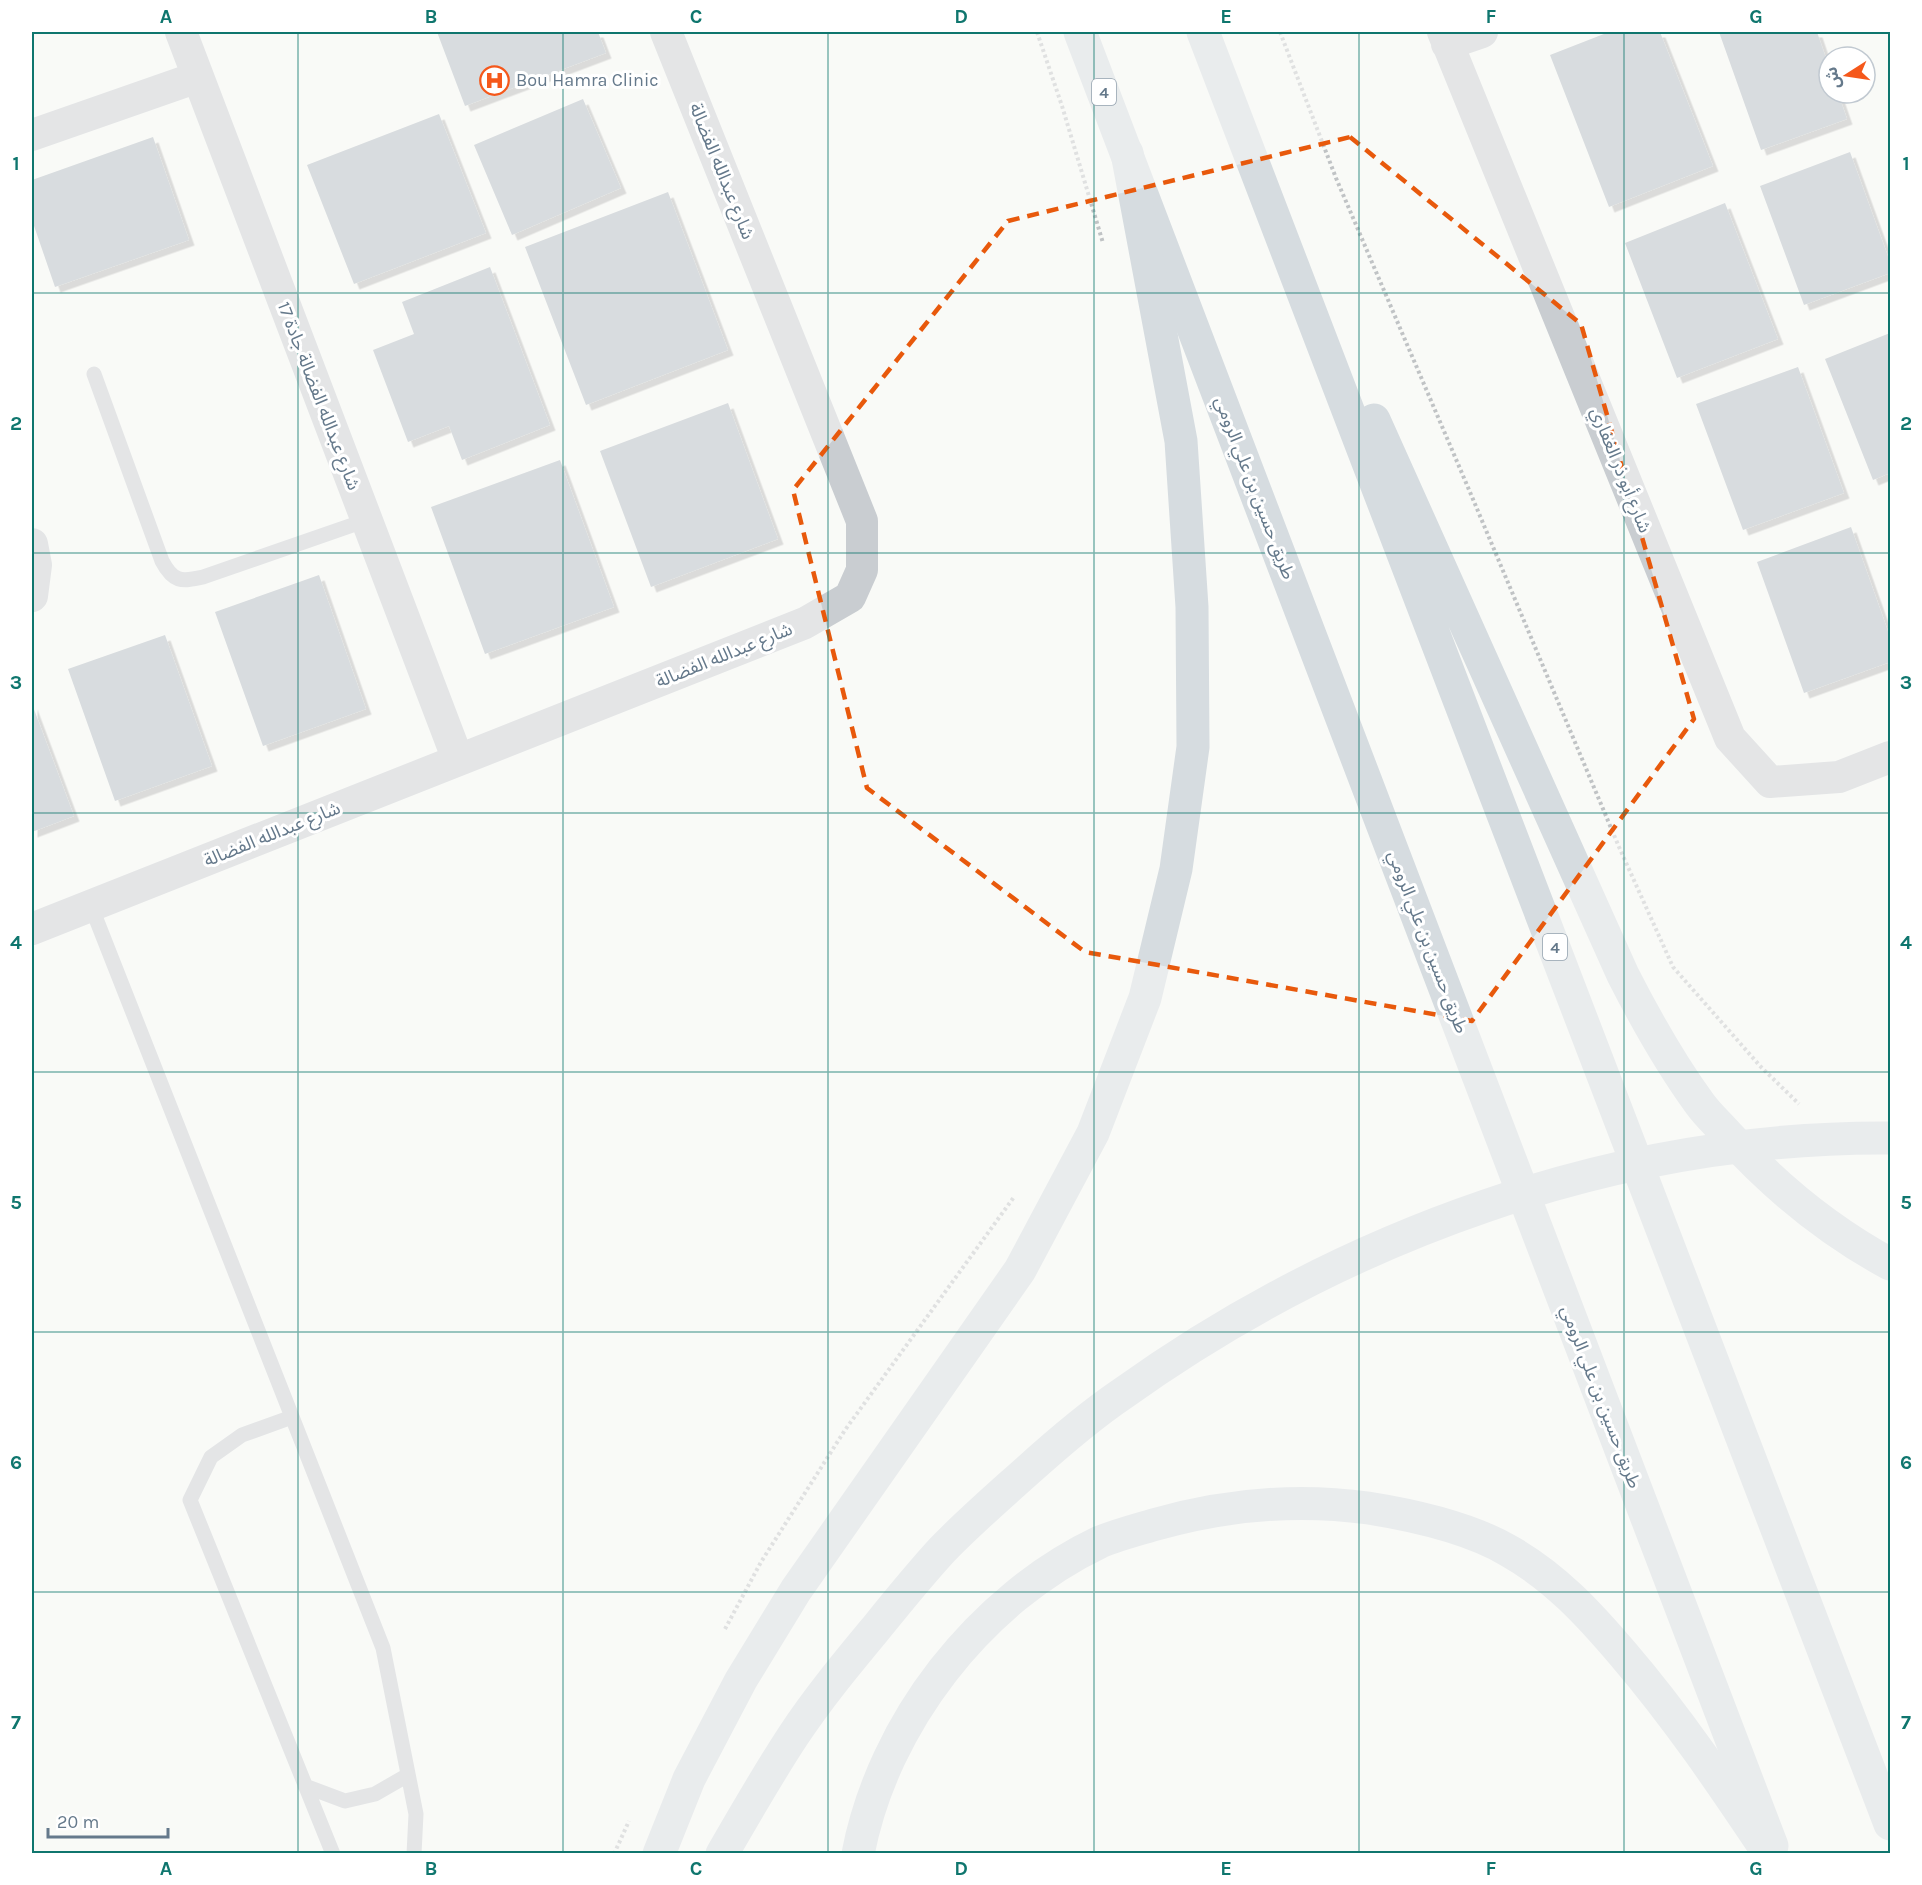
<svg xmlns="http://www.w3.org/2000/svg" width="1922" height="1885" viewBox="0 0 1922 1885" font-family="Karla,'Noto Sans Arabic',sans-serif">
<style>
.building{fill:#b0b9c0;filter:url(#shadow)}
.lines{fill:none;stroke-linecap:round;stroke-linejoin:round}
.path{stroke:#c0c3c5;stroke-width:4;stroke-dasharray:3 3;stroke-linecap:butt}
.service{stroke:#c9cdd1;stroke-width:15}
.minor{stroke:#c9cdd1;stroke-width:32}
.trunk{stroke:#d6dce0;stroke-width:33}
.motorway{stroke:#d6dce0;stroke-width:33}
.marked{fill:none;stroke:#e8590c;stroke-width:4.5;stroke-dasharray:12 8;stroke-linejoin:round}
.grid{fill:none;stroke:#0f766e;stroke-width:1.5;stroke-opacity:0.55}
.labels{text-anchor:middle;stroke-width:6;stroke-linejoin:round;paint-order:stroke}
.shield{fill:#fff;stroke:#93a1ae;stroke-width:1.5}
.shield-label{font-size:16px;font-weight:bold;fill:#65798b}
.poi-label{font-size:18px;fill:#65798b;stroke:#fff;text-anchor:start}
.street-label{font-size:18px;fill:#65798b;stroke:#fff}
.neatline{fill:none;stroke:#0f766e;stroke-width:2}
.grid-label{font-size:20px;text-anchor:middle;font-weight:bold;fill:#0f766e}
</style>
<defs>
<filter id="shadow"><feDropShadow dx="5.5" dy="5.5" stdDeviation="0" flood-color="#0004"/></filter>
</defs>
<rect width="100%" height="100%" fill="#f9faf7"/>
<!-- building -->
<path class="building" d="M437,32H598L606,53L465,106Z
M1609,32H1660L1713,166L1609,207L1550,55Z
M1719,32H1817L1829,67V93H1838L1847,119L1761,150Z
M583,99L621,188L512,235L474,145Z
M439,114L486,233L354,284L307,165Z
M153,137L189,240L55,287L32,220V180Z
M1850,152L1890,262V273L1804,305L1760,186Z
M668,192L728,350L586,405L525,247Z
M1725,203L1778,339L1677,378L1625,243Z
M490,267L550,425L462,460L449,426L408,442L373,350L414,334L402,302Z
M1890,333V473L1873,480L1825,359Z
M1798,367L1844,493L1743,530L1696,404Z
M728,403L778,539L651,587L600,451Z
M560,460L614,607L485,654L431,507Z
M1851,527L1890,637V662L1804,693L1757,562Z
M319,575L366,709L263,746L215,612Z
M165,635L212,766L115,801L68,669Z
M32,704L74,816L32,832Z"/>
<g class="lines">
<!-- path -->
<path class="path" d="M1037,32L1062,106L1103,243
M1280,32L1336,178L1467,485L1619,847L1673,967L1761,1067L1799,1104
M725,1629L761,1562L845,1430L1014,1197
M614,1854L629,1821"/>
<!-- service -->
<path class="service" d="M94,374L162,561C173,582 181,582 203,577L367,520
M91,906L383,1648L416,1814L414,1854
M292,1417L242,1435L211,1457L190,1500L333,1854
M305,1786L345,1801L375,1794L408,1775"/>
<!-- minor -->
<path class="minor" d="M181,32L458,760
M1443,32L1730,738L1770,782L1839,777L1890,757
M1447,44L1482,32
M32,135L198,77
M32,544L36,565L32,596
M32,929L805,623L850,597L862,570V521L666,32"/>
<!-- trunk -->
<path class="trunk" d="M1080,32L1772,1846
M1203,32L1890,1824
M1374,420L1623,975C1646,1020 1670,1063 1700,1104C1708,1115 1718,1124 1727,1134C1774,1186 1829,1231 1890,1264"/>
<!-- motorway -->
<path class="motorway" d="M659,1854L689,1779L741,1680L796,1590L1020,1270L1093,1133L1145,998L1176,869L1193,747L1192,607L1181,441L1127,153
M722,1854C745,1814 768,1774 793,1736C818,1698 848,1662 877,1627C898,1601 919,1575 942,1550C969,1522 998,1497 1027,1471C1057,1444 1088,1417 1122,1394C1344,1235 1616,1136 1890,1138
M858,1854C883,1723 980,1599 1100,1542C1117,1535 1136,1530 1153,1525C1223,1505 1296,1498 1368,1508C1412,1515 1470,1528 1509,1551C1555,1577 1589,1614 1623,1654C1677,1717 1723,1785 1769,1854"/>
</g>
<!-- marked area -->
<path d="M0 0H1922V1885H0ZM1350,137L1581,324L1694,719L1472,1021L1085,952L867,788L793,490L1008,221Z" fill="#f9faf7" fill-opacity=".55" fill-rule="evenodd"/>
<path class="marked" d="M1350,137L1581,324L1694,719L1472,1021L1085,952L867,788L793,490L1008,221Z"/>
<!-- grid -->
<path class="grid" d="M298,32V1854M563,32V1854M828,32V1854M1094,32V1854M1359,32V1854M1624,32V1854M32,293H1890M32,553H1890M32,813H1890M32,1072H1890M32,1332H1890M32,1592H1890"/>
<!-- icons -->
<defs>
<symbol id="hospital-ring" viewBox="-11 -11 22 22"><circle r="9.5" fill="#fff" stroke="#f5581b" stroke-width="1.5"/><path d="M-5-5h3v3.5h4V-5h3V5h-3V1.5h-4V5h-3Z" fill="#f5581b"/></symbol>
</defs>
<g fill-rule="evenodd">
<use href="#hospital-ring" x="478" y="64" width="33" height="33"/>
</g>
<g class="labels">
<!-- shield labels -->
<g class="shield">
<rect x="1092" y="79" width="24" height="26" rx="4.5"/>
<rect x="1543" y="934" width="24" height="26" rx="4.5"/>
</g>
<g class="shield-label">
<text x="1104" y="98">4</text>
<text x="1555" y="953">4</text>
</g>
<!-- poi labels -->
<g class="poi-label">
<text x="516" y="86">Bou Hamra Clinic</text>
</g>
<!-- street labels -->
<g class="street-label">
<text transform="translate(722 171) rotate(68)" y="6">شارع عبدالله الفضالة</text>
<text transform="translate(319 396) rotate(69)" y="6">شارع عبدالله الفضالة جادة 17</text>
<text transform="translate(1621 470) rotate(68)" y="6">شارع أبو ذر الغفاري</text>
<text transform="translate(1255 488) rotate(69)" y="6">طريق حسين بن علي الرومي</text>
<text transform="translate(724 655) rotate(-22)" y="6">شارع عبدالله الفضالة</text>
<text transform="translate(272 834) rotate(-22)" y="6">شارع عبدالله الفضالة</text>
<text transform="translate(1428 942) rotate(69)" y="6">طريق حسين بن علي الرومي</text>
<text transform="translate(1601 1397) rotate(69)" y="6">طريق حسين بن علي الرومي</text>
</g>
</g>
<!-- border -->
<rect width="1922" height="1885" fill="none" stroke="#ffffff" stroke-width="66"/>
<!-- north arrow -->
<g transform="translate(1847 75) rotate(258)"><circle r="28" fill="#ffffff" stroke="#c1c9d1" stroke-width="1.5"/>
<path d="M0-4.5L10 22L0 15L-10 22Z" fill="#f5581b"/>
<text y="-9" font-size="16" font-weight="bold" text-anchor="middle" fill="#65798b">ش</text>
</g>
<!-- scale -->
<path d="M48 1828v9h120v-9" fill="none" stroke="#65798b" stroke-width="3"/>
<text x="57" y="1828" font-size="18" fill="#65798b" stroke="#ffffff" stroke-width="4.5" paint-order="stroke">20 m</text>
<rect x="33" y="33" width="1856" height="1819" class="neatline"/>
<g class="grid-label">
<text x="166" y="23">A</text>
<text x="431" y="23">B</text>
<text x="696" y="23">C</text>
<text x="961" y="23">D</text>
<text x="1226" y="23">E</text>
<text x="1491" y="23">F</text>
<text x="1756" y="23">G</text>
<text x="16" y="170">1</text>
<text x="1906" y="170">1</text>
<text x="16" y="430">2</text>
<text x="1906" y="430">2</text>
<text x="16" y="689">3</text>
<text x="1906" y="689">3</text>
<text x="16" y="949">4</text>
<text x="1906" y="949">4</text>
<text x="16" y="1209">5</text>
<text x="1906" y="1209">5</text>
<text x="16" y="1469">6</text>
<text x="1906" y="1469">6</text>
<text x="16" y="1729">7</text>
<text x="1906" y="1729">7</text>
<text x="166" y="1875">A</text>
<text x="431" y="1875">B</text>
<text x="696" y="1875">C</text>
<text x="961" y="1875">D</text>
<text x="1226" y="1875">E</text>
<text x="1491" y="1875">F</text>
<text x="1756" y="1875">G</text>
</g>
</svg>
